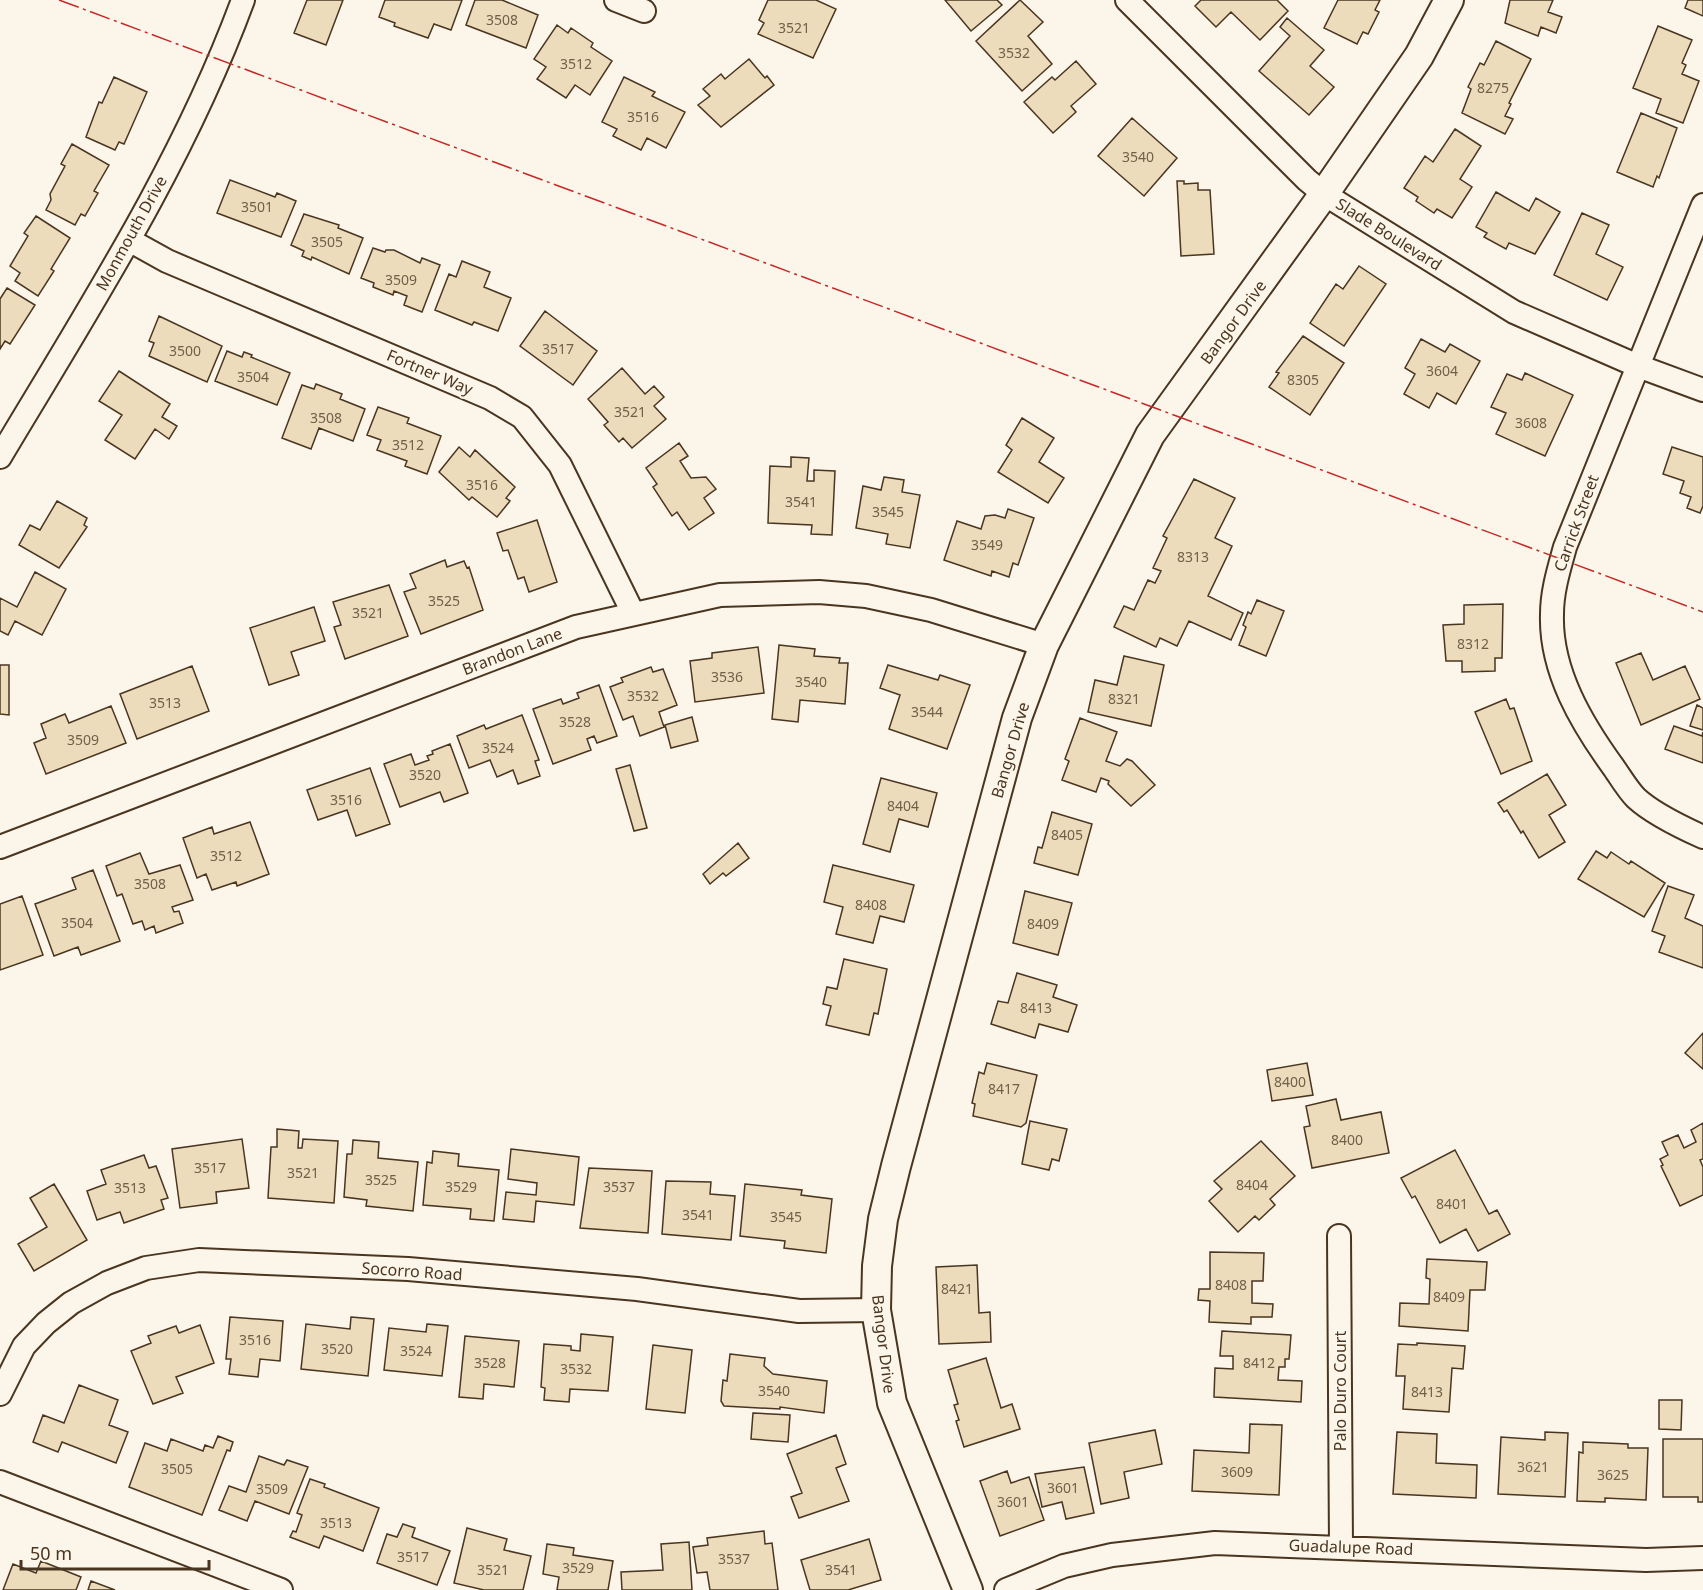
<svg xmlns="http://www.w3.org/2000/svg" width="1703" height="1590" viewBox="0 0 1703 1590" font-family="'Noto Sans',sans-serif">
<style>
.building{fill:#ecdcbc;stroke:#4a3520;stroke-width:1.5}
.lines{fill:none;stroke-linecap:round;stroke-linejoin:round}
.minor-casing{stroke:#4a3520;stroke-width:26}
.tertiary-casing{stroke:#4a3520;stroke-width:32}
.minor{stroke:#fbf6e9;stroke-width:22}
.tertiary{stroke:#fbf6e9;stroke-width:28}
.power{stroke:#c62828;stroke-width:1.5;stroke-dasharray:21 4.5 3 4.5;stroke-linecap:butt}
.labels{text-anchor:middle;stroke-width:4.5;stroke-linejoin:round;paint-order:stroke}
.number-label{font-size:14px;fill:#725f47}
.street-label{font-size:16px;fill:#4a3520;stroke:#fbf6e9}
</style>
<rect width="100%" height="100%" fill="#fbf6e9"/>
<!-- building -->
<path class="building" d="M307,0H343L326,45L294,33Z
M385,0H462L451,30L434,24L428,38L394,26L395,23L379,17Z
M475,0H502L538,15L526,48L466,25Z
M768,0H816L836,9L813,58L758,34L764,23L759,20Z
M945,0H997L1002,5L971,31Z
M1020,0L1043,22L1028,36L1052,64L1022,91L976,41Z
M1201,0H1277L1288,11L1260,40L1231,12L1216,27L1195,6Z
M1338,0H1380L1375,10L1379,12L1368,34L1363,32L1357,44L1324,28Z
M1510,0H1553L1548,12L1562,17L1556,33L1541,27L1538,36L1505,23Z
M1688,0H1703V16L1685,8Z
M1287,18L1324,50L1310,66L1334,87L1309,115L1259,71L1290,36L1280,27Z
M557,25L568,33L571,28L593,43L591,47L612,61L590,95L575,85L566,98L537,79L546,67L534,59Z
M1658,26L1692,40L1682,63L1686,65L1682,74L1699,81L1683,123L1656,113L1661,99L1633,88Z
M1496,41L1531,59L1509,103L1511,104L1505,116L1513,119L1505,134L1462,113L1471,89L1468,87L1480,63L1484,65Z
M749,59L765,78L767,76L774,85L721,127L698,105L710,96L703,89L721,74L725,79Z
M1076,61L1096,84L1071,106L1076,112L1053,133L1024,102L1052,77L1055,80Z
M114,77L147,92L124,144L119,142L115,150L86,137L99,102L102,103Z
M624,77L655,92L652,96L685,112L666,148L647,138L641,150L613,136L617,129L602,122Z
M1641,113L1677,128L1659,178L1657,176L1653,187L1617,172Z
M1132,118L1177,158L1144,196L1098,156Z
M1455,129L1481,146L1460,179L1472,187L1452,218L1437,209L1434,213L1416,201L1418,197L1404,188L1425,156L1433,162Z
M72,144L109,165L94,191L98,193L85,216L81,214L75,225L46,210L51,200L50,194L65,166L61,164Z
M230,180L275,197L277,193L296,201L281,237L217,213Z
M1177,181H1184V184L1198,183V190H1210L1214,254L1181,256Z
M1496,192L1529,211L1536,198L1560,212L1535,254L1509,243L1506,249L1484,237L1487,233L1476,227Z
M1582,213L1609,225L1596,254L1623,267L1607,300L1554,275Z
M304,214L339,225L338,228L363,238L349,274L312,257L311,260L302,256L304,251L291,245Z
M36,216L70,238L51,269L54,271L38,296L15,281L20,273L10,266L28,236L24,233Z
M373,248L385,252L386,250H394L420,263L422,258L440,265L422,312L404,305L407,296L394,291L393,295L373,287L374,283L361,278Z
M462,261L490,272L484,287L511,298L498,331L474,322L472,325L435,310L449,274L456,277Z
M1359,266L1386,284L1344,346L1310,323L1336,284L1343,289Z
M7,288L35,305L10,344L5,341L0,349V299Z
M545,311L597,351L573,385L520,346Z
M159,316L222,346L207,382L149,356L154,343L149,341Z
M1303,336L1344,363L1310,415L1269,387L1279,373L1276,372Z
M1421,339L1445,352L1450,344L1480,361L1456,404L1437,393L1429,408L1404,394L1415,374L1405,368Z
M227,351L242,357L244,352L252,355L251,357L290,373L277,405L215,381Z
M622,368L645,394L654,386L664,397L654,406L666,419L632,448L623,438L619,442L604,425L608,422L588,399Z
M119,371L170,404L162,417L177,426L169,439L155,429L135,459L105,440L122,415L99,401Z
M1525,373L1573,395L1545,456L1496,434L1506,413L1491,407L1507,374L1522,380Z
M316,384L342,394L340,399L365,409L353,441L319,428L311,449L282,438L302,385L314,389Z
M378,407L409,418L407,423L441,436L427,474L405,466L407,461L377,450L381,440L367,435Z
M1022,418L1054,438L1039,462L1064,478L1048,503L998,472L1012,450L1006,445Z
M679,443L688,456L680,461L691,478L706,477L716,489L704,498L714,513L689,530L677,512L672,516L653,487L657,484L646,468Z
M459,447L470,457L475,450L515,487L506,498L510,501L497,517L472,497L469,500L439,472Z
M1672,447L1703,457V506L1700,513L1687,508L1691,497L1680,493L1684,481L1663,474Z
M791,457L809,458L807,481H814V470L835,471L832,535L811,534L812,525L768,523L770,466L791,467Z
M884,477L904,480L902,492L920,495L910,548L886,544L888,534L856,528L863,486L881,490Z
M1194,479L1235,498L1215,538L1232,546L1208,596L1243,613L1231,640L1189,621L1177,646L1160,638L1156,647L1114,627L1124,606L1134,610L1148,580L1155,583L1161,571L1153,568L1167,538L1163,536Z
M57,501L87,518L84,525L87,527L59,568L19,545L30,525L40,530Z
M1008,509L1034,518L1018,565L1013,563L1009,577L992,571L991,576L944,560L957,521L981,529L985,516L995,515L1005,518Z
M537,520L557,582L529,592L524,577L518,579L508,550L503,551L497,533Z
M445,560L447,567L464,561L467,568L469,567L483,610L421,634L404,592L416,588L410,574Z
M35,572L66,589L42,635L15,621L8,635L0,631V598L17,607Z
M389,585L408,636L345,659L334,627L341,625L333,602Z
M1257,600L1284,611L1266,656L1239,645L1246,627L1243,625L1248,612L1251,614Z
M1503,604L1502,658H1495V671L1462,672V661H1446L1443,625L1464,624V605Z
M314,607L325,641L291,652L299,675L269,685L250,628Z
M779,645L815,649L814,656L840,658L839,663H848L845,704L800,700L798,722L772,719Z
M758,647L764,693L695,702L690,661L712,658V653Z
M1641,653L1653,680L1685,666L1700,699L1641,725L1616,663Z
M1124,656L1164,665L1151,726L1088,712L1095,680L1117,685Z
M0,665H9V715L0,714Z
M888,665L938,680L940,675L970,685L947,749L889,729L900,695L880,688Z
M192,666L209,711L137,739L120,694Z
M651,667L653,672L663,669L677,705L659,712L664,727L640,736L633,716L623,720L610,687L623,682L621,678Z
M599,685L617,736L597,743L594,736L587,739L591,750L553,764L533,709L561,699L563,704L579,698L577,693Z
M1506,699L1510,709L1514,708L1532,761L1501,774L1475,712Z
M1697,705L1703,708V730L1690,726Z
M111,706L126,743L46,774L34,743L46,738L41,724L65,714L69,723Z
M522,715L539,760L535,761L540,776L518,784L513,770L497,777L490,760L469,768L457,736L484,725L486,729Z
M692,717L698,741L671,748L665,725Z
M1080,718L1117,732L1106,761L1120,766L1127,759L1132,761L1155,785L1131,806L1108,784L1109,781L1101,778L1096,792L1062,780L1069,761L1065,759Z
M1674,726L1702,736L1703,732V763L1665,749Z
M450,744L468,793L444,802L440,792L400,807L384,764L411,754L415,765L429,760L427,756L433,754L432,751Z
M630,765L647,828L634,831L616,769Z
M370,768L390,824L356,836L347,810L318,820L307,790Z
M1547,774L1566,805L1549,815L1565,842L1539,858L1523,831L1521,833L1507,810L1504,812L1498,803Z
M881,778L937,793L928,827L899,819L890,852L863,844Z
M1052,812L1092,824L1078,875L1034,863L1038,847L1042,848Z
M250,822L269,874L237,886L236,882L212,890L206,874L197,878L183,838L212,827L214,834Z
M738,843L749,858L726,876L723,873L710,884L703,874Z
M1596,851L1607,858L1611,852L1629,864L1631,861L1665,883L1644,917L1578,879Z
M140,853L149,874L180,865L193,900L172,907L174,912L179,911L183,923L156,933L154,926L145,930L142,921L133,924L122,894L117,896L106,866Z
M833,865L914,885L904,922L880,916L873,943L836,934L843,907L824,902Z
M93,870L120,941L81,955L78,947L54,956L35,904L76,889L72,878Z
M1668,886L1694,895L1685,918L1703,926V968L1659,952L1665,936L1652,931Z
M1025,891L1072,903L1058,955L1013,943Z
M22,896L43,955L0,970V904Z
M844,959L887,969L878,1014L874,1013L869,1035L826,1025L831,1006L823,1004L827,987L837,989Z
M1017,973L1057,985L1053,997L1077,1005L1068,1032L1039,1024L1035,1038L991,1024L998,1001L1008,1003Z
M1703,1033V1069L1685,1053Z
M987,1063L1037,1075L1026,1123L1021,1127L973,1116L975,1104L972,1103L979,1072L984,1074Z
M1307,1063L1313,1095L1272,1101L1267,1070Z
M1336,1099L1341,1120L1381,1112L1389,1153L1312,1168L1304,1127L1310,1126L1306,1106Z
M1030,1121L1067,1129L1059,1161L1052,1159L1049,1170L1022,1164Z
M1703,1123V1159L1700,1160L1703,1167V1195L1680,1206L1661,1166L1663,1165L1660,1159L1668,1155L1662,1142L1678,1135L1684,1148L1696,1142L1691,1130Z
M277,1129L299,1131L298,1148H302L303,1139L338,1141L334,1203L268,1198L271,1147H277Z
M242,1139L249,1188L216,1192L217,1203L180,1208L172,1149Z
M353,1140L379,1142L378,1158L418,1162L413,1211L366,1206L367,1200L344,1197L347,1154H352Z
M1261,1141L1295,1176L1270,1199L1275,1205L1259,1220L1255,1216L1238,1232L1209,1201L1222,1189L1214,1181Z
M511,1149L579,1157L574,1205L536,1201L534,1222L503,1219L506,1192L536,1195L537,1183L508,1179Z
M1455,1150L1489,1214L1497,1210L1510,1234L1478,1251L1466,1229L1440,1243L1415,1196L1412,1198L1401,1178Z
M433,1151L459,1154L458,1166L499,1170L494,1221L470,1219L471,1209L423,1205L427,1162L432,1163Z
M144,1155L149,1168L156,1166L168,1198L161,1200L164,1209L124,1223L120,1212L97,1220L87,1191L106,1184L101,1170Z
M589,1168L652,1171L648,1233L580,1228Z
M666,1181L711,1182L710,1194L735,1196L731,1240L662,1234Z
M54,1184L87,1240L34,1271L18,1244L47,1227L30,1198Z
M745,1184L802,1190L801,1195L832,1199L826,1253L784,1248L785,1241L740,1236Z
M1210,1252L1264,1253L1263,1281H1252V1303L1273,1304L1272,1317H1251V1324L1209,1322L1210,1301L1198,1300L1199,1289H1210Z
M1427,1259L1487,1262L1485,1290H1470L1468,1331L1399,1326L1400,1303L1429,1304L1430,1279L1426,1278Z
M977,1265L979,1313L990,1312L991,1342L939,1344L936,1267Z
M230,1317L283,1321L280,1361L260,1359L258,1377L229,1374L231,1359H226Z
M351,1317L374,1319L368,1376L301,1369L306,1324L350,1329Z
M427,1324L448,1326L442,1376L384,1370L389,1328L426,1332Z
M200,1325L214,1363L176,1377L183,1393L153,1404L131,1351L151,1343L148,1336L176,1326L179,1333Z
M1222,1331L1291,1335L1289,1359H1285V1367H1279L1278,1380L1302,1381L1301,1402L1214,1397L1215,1368L1233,1369V1356H1220Z
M581,1334L613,1337L608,1391L570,1389L569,1402L544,1400L545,1388L541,1387L544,1344L571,1346V1350L580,1351Z
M465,1336L519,1341L514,1387L484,1384L483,1399L459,1397Z
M1417,1343L1465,1346L1463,1369L1452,1368L1449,1412L1403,1409L1405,1376H1396L1398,1344L1417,1345Z
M653,1345L692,1350L685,1413L646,1409Z
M730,1354L765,1358L764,1366L773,1374L827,1381L824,1413L780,1407V1409L724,1406L721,1401L723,1380L727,1381Z
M986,1358L1001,1408L1012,1404L1020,1429L964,1447L956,1421L959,1420L954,1405L958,1404L948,1370Z
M79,1385L118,1400L109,1425L128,1432L116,1463L62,1442L58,1452L33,1442L43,1415L64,1423Z
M1659,1400H1682L1681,1430L1659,1429Z
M753,1413L790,1415L788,1442L751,1439Z
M1250,1424L1282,1425L1279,1495L1192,1491L1194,1450L1249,1453Z
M1155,1430L1162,1464L1124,1472L1129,1498L1101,1504L1089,1443Z
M1397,1432L1437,1434L1436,1463L1477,1465L1476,1498L1393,1494Z
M1545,1432L1568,1433L1565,1497L1498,1494L1501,1437L1545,1440Z
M836,1435L846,1464L836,1468L849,1501L799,1518L791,1497L802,1493L787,1454Z
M218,1436L233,1442L230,1451L227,1450L202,1515L129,1487L145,1443L167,1451L171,1439L203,1451L205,1445L213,1448Z
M1663,1439H1703V1502H1698V1497H1663Z
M1583,1442L1628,1444V1448H1648L1646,1500L1605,1498V1502L1577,1501L1579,1452L1583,1453Z
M259,1456L284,1465L287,1460L308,1467L289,1514L255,1501L247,1521L219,1510L229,1486L246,1492Z
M1084,1467L1094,1513L1066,1519L1062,1502L1042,1507L1035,1474Z
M1007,1471L1011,1483L1029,1477L1044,1520L1000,1536L980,1481Z
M310,1479L325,1484L324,1487L379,1508L363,1551L324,1536L319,1548L290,1537L293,1531L296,1532L302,1515L297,1513Z
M403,1524L415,1528L412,1537L450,1551L437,1585L377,1563L387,1534L397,1537Z
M467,1528L507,1539L504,1550L531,1556L523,1590H484L454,1583Z
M764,1531L765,1544L772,1543L778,1590H710L707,1572L697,1573L693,1547L708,1545L707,1538Z
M869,1539L881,1580L848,1590H810L801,1560Z
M689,1542L692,1590H622L621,1572L663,1570L661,1544Z
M547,1544L574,1548L573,1555L613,1561L608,1590H557L559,1577L543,1574Z
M41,1561L81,1577L76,1590H3L13,1564L36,1573Z
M91,1581L115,1590H88Z"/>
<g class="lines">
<defs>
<path id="minor" d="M616,0L644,11
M1127,0L1307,180L1324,194L1514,312L1638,366L1703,390
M1703,205L1565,547C1559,569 1552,591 1552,614C1550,671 1582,724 1614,768C1621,778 1628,790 1636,798C1652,813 1683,828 1703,837
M129,240L167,261L490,398L522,417L560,465L633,613
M0,457C89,308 183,163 243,0
M0,847L576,627L720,595L819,592L866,596L931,610L1044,645
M1339,1236L1341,1547
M0,1394L24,1346L46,1323L71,1303L107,1283L146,1268L199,1260L408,1269L637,1289L799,1311L876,1310
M0,1482L281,1590
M1006,1590L1064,1566L1112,1555L1215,1543L1646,1560L1703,1558"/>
<path id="tertiary" d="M968,1590L892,1403L876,1310L877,1266L883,1219L896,1166L1017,718L1044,645L1150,435L1324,194L1419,56L1449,0"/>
</defs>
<!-- minor casing -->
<use href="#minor" class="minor-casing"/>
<!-- tertiary casing -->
<use href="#tertiary" class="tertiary-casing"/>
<!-- minor -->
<use href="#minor" class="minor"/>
<!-- tertiary -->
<use href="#tertiary" class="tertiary"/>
<!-- power -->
<path class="power" d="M59,0L1703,612"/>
</g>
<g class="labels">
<!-- number labels -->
<g class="number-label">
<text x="502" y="25">3508</text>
<text x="794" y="33">3521</text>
<text x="1014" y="58">3532</text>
<text x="576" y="69">3512</text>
<text x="1493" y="93">8275</text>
<text x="643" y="122">3516</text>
<text x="1138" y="162">3540</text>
<text x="257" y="212">3501</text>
<text x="327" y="247">3505</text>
<text x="401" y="285">3509</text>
<text x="558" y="354">3517</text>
<text x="185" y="356">3500</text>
<text x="1442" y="376">3604</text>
<text x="253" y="382">3504</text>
<text x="1303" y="385">8305</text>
<text x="630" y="417">3521</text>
<text x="326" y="423">3508</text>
<text x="1531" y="428">3608</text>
<text x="408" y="450">3512</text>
<text x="482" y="490">3516</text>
<text x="801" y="507">3541</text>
<text x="888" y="517">3545</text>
<text x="987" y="550">3549</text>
<text x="1193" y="562">8313</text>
<text x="444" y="606">3525</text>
<text x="368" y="618">3521</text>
<text x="1473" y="649">8312</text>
<text x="727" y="682">3536</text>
<text x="811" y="687">3540</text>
<text x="643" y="701">3532</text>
<text x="1124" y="704">8321</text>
<text x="165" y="708">3513</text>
<text x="927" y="717">3544</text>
<text x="575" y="727">3528</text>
<text x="83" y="745">3509</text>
<text x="498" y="753">3524</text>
<text x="425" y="780">3520</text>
<text x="346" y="805">3516</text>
<text x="903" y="811">8404</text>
<text x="1067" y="840">8405</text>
<text x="226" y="861">3512</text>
<text x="150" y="889">3508</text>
<text x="871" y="910">8408</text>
<text x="77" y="928">3504</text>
<text x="1043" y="929">8409</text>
<text x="1036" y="1013">8413</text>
<text x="1290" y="1087">8400</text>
<text x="1004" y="1094">8417</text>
<text x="1347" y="1145">8400</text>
<text x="210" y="1173">3517</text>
<text x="303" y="1178">3521</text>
<text x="381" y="1185">3525</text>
<text x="1252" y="1190">8404</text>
<text x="461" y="1192">3529</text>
<text x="619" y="1192">3537</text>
<text x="130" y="1193">3513</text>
<text x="1452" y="1209">8401</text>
<text x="698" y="1220">3541</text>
<text x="786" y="1222">3545</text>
<text x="1231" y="1290">8408</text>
<text x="957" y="1294">8421</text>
<text x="1449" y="1302">8409</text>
<text x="255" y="1345">3516</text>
<text x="337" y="1354">3520</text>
<text x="416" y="1356">3524</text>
<text x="490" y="1368">3528</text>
<text x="1259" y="1368">8412</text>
<text x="576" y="1374">3532</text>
<text x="774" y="1396">3540</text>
<text x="1427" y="1397">8413</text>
<text x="1533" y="1472">3621</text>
<text x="177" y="1474">3505</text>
<text x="1237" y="1477">3609</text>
<text x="1613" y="1480">3625</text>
<text x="1063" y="1493">3601</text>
<text x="272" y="1494">3509</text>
<text x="1013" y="1507">3601</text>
<text x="336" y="1528">3513</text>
<text x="413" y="1562">3517</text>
<text x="734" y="1564">3537</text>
<text x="578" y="1573">3529</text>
<text x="493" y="1575">3521</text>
<text x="841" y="1575">3541</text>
</g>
<!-- street labels -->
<g class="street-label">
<text transform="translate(131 233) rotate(-61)" y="6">Monmouth Drive</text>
<text transform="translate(1389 234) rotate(32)" y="6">Slade Boulevard</text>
<text transform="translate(1233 322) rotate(-54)" y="6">Bangor Drive</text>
<text transform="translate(430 372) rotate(23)" y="6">Fortner Way</text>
<text transform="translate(1576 523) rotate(-70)" y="6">Carrick Street</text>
<text transform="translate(512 651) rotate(-21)" y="6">Brandon Lane</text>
<text transform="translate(1010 750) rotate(-74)" y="6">Bangor Drive</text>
<text transform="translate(412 1271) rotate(4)" y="6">Socorro Road</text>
<text transform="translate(884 1344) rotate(83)" y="6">Bangor Drive</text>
<text transform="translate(1340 1391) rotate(-90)" y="6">Palo Duro Court</text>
<text transform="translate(1351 1547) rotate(2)" y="6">Guadalupe Road</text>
</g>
</g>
<!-- scale -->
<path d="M21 1560v9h188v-9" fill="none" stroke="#4a3520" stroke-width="3"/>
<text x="30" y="1560" font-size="18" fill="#4a3520" stroke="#fbf6e9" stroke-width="4.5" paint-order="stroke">50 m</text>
</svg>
